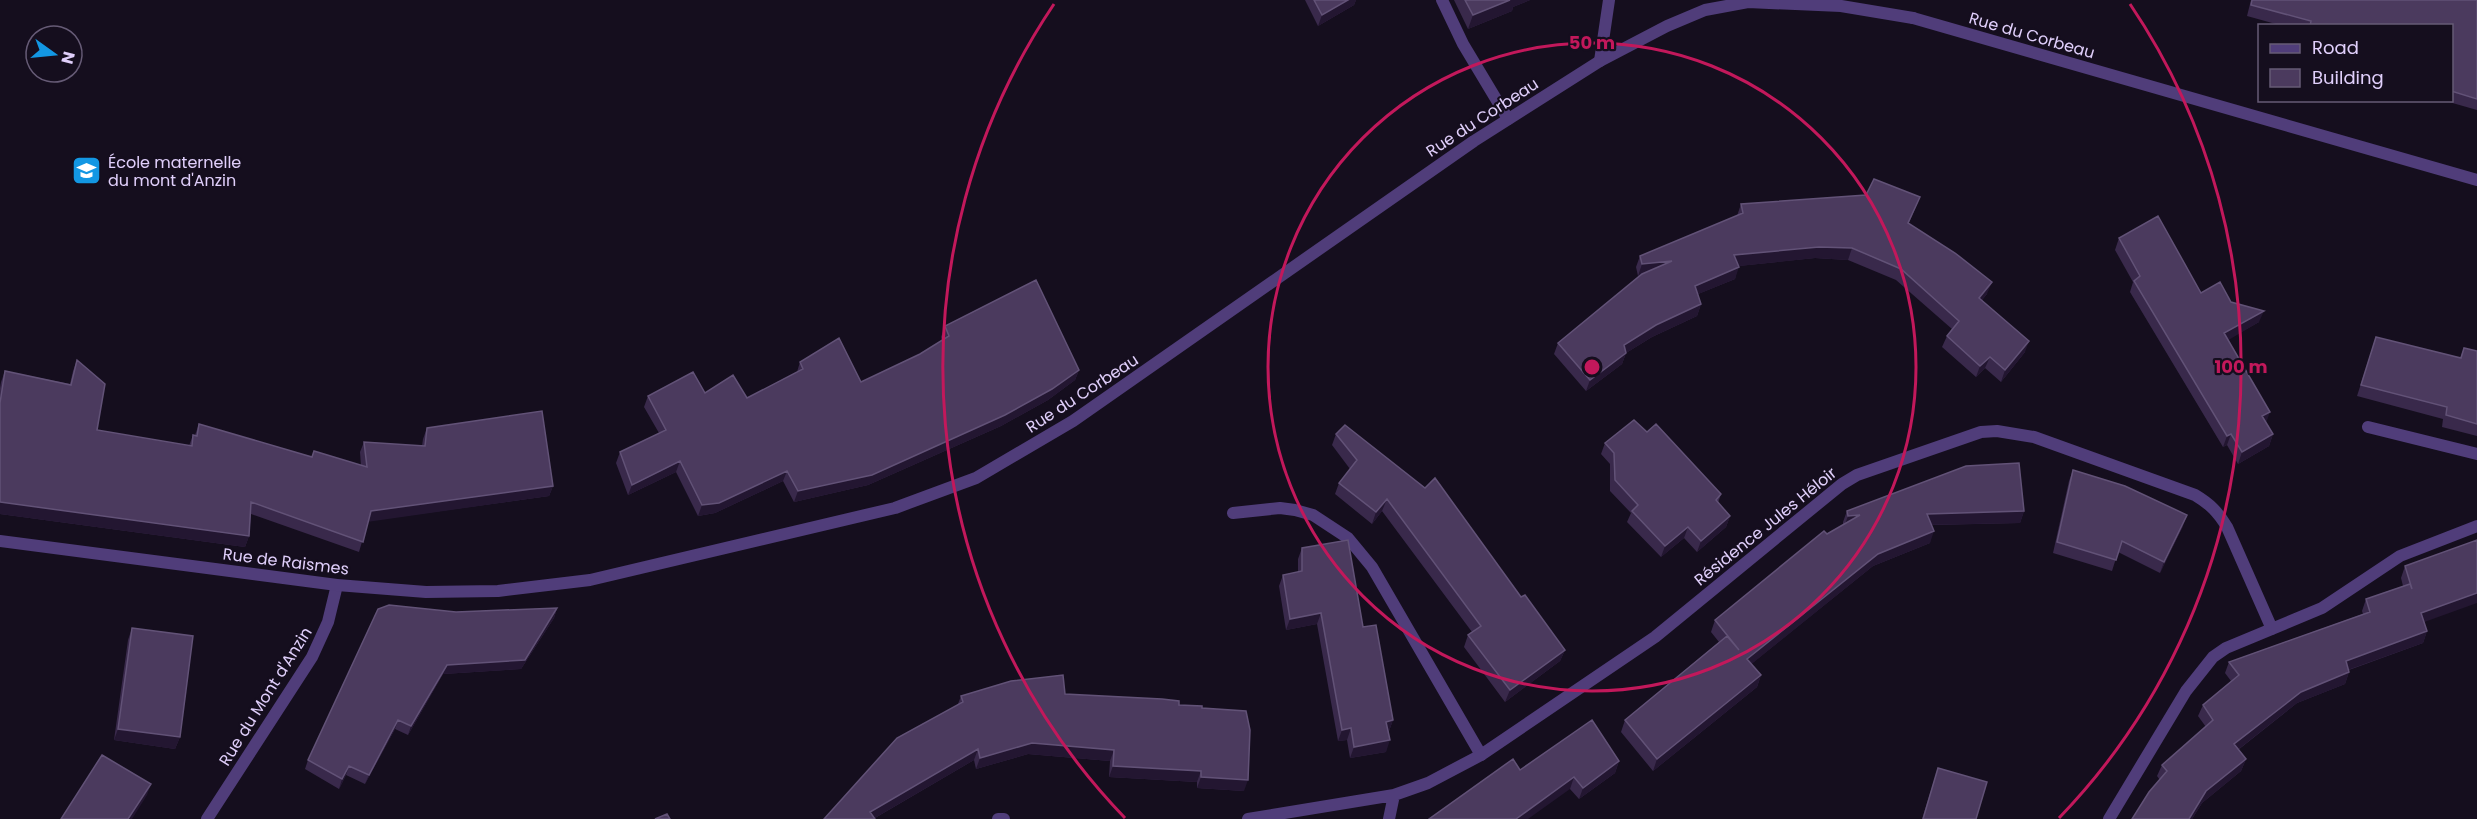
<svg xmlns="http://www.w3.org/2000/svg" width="2477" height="819" viewBox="0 0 2477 819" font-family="Poppins,sans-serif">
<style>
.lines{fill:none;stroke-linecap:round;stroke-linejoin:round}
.service{stroke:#503d7a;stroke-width:12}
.minor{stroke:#503d7a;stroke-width:12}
.tertiary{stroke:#503d7a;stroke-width:12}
.wall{fill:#39294b}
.shaded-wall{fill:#231631}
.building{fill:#4b3a5e;stroke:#625277;stroke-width:1.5}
.ring{fill:none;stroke:#c2185b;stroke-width:3}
.labels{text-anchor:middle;stroke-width:4.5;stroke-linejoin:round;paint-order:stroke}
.street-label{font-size:16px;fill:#e0cffb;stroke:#150e1e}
.poi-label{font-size:16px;fill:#e0cffb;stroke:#150e1e;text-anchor:start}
.centre{fill:#c2185b;stroke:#150e1e;stroke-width:3}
.ring-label{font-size:18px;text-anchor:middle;font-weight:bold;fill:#c2185b;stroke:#150e1e;stroke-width:4.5;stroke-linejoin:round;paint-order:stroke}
</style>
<rect width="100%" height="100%" fill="#150e1e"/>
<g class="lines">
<!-- service -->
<path class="service" d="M1442,0L1463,44L1508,119
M1600,61L1609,0
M1233,513L1280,508L1295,510L1313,515L1348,538L1372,567L1481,755"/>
<!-- minor -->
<path class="minor" d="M1913,18L2477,180
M2368,427L2477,454
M207,819L312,657L328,622L337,585
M998,819H1004
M1248,819L1394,795L1428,783L1481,755L1655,637L1842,484L1857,475L1981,432L1997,431L2034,437L2195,495C2210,504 2218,512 2227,527L2272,629
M1389,819L1394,795
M2109,819L2186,691L2213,657L2226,648L2322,608L2400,556L2477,526"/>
<!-- tertiary -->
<path class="tertiary" d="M0,541L337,585L426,592L498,591L590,580L895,508L976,478L1073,421L1474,141L1600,61L1667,26L1705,10L1748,2L1841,6L1913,18"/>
</g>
<!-- wall -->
<path class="wall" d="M1305,0H1356L1354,5L1318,26Z
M1454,0H1530L1513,7L1512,11L1468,29Z
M2251,0H2477V110L2442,100H2451V26H2283L2247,16Z
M1920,197L1909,223L1987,294L1982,300L2025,352L2001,382L1985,368L1976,377L1942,347L1947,336L1952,329L1896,280L1848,260L1815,258L1738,266L1735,279L1698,294L1701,304L1697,316L1652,337L1626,353L1622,364L1586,391L1554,354L1558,343L1641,276H1638L1636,267L1640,256L1737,216L1741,204Z
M2119,238L2201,293L2231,302L2259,322L2227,340L2266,423L2273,434L2269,446L2238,464L2227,445L2223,447L2130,292L2133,282L2115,250Z
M945,326L1079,370L1075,380L1048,400L1001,426L868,485L794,502L783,481L715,513L698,516L676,472L628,495L616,463L620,452L659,433L644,407L648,396L705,393L747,398L797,372L800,362L861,382L920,354L942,341L941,337Z
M2376,337L2460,358L2464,348L2477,351V436L2442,427L2443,419L2357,396Z
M77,360L97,430L189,446L193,435H195L199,424L312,457L361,466L360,452L364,442L422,446L423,439L427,428L553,486L549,496L368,521L359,552L251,514L249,536L245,547L0,514V388L1,382L5,371L70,384L73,371Z
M1647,432L1721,494L1718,503L1730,516L1726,527L1697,552L1684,538L1661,557L1627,522L1631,513L1610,491V464L1601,454L1605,443Z
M1336,434L1521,597L1565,650L1560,661L1505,702L1464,647L1468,635L1472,632L1382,511L1372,524L1335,494L1339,483L1350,469L1332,445Z
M2073,470L2183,526L2160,573L2118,552L2112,571L2053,553L2069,481Z
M1847,511H2024L2020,523L1932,525L1930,543L1873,566L1751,664L1761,675L1757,687L1653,771L1621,732L1625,720L1719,642L1711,632L1715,620L1827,534L1843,525V522Z
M1302,548L1363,627L1393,720L1389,731L1388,732L1386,752L1350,758L1347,740L1338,741L1317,624L1286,630L1279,586L1283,575L1298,572V559Z
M2405,566L2427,631L2423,643L2349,670V672L2345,684L2297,703L2238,750L2246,759L2241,771L2202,803L2192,819H2132L2160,780L2157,776L2162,765L2206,727L2198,716L2203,705L2231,681L2225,673L2229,662L2363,614L2362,611L2366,599L2403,586L2401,578Z
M557,608L554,618L521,669L443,674L408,735L395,729L365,784L346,775L339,789L305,769L308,760L456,612Z
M132,628L180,737L175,749L114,740L128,640Z
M1065,694L1179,705L1202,708L1244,791L1197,788V782L1109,777L1110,761L1028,754L976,769L974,760L875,818L824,819L958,704L961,696Z
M1619,761L1615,773L1579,799L1570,789L1520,770Z
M1938,768L1976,819H1922Z"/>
<!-- shaded-wall -->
<path class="shaded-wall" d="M1348,0H1356L1354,5L1318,26L1322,15Z
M1510,0H1530L1513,7L1512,11L1468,29L1473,15Z
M1819,247L1852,248L1848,260L1815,258L1730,267L1734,255Z
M1672,261L1668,273L1638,276L1642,264Z
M1739,267L1735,279L1691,297L1695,286Z
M1992,282L1987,294L1974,309L1979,298Z
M1701,304L1697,316L1652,337L1626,353L1622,364L1586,391L1590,380L1624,345L1656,325Z
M2264,311L2259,322L2220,345L2224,333Z
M2029,341L2025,352L2001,382L2005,370Z
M1990,357L1985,368L1976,377L1980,366Z
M1079,370L1075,380L1048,400L1001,426L868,485L794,502L798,491Z
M2270,412L2266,423L2262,416Z
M2231,434L2227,445L2223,447L2227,436Z
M2273,434L2269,446L2238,464L2242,452Z
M680,461L676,472L628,495L632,485Z
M787,471L783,481L715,513L698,516L702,505Z
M553,486L549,496L367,522L371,511Z
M1387,499L1382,511L1372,524L1376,512Z
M0,502L249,536L245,547L0,514Z
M2024,511L2020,523L1923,525L1927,514Z
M1860,515L1844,527L1848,516Z
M2187,515L2183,526L2160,573L2164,562Z
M1730,516L1726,527L1697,552L1701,541Z
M1688,527L1684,538L1661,557L1665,546Z
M1934,531L1930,543L1873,566L1743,671L1747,659L1878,554Z
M2477,593V603L2416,625L2421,613Z
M557,608L554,618L521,669L443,674L408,735L411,726L447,665Z
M1321,613L1317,624L1286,630L1290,619Z
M2427,631L2423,643L2342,672L2346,661Z
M1565,650L1560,661L1505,702L1510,690Z
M2349,672L2345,684L2297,703L2230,756L2234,744L2301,692Z
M1761,675L1757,687L1653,771L1657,759Z
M398,720L395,729L365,784L369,775Z
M1393,720L1389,731L1382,733L1386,722Z
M1351,728L1347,740L1338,741L1342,730Z
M118,729L180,737L175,749L114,740Z
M1390,740L1386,752L1350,758L1354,747Z
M1032,743L1114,750L1110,761L1028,754L976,769L980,758Z
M978,749L974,760L873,819L870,812Z
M2246,759L2241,771L2202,803L2192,819H2189L2206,791Z
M1619,761L1615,773L1579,799L1583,788Z
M349,766L346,775L339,789L342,779Z
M1113,766L1201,771L1197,782L1109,777Z
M1201,777L1248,780L1244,791L1197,788Z
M1574,777L1570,789L1528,819H1516Z
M151,784L147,795L132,819H128Z"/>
<!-- building -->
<path class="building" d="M1314,0H1348L1322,15Z
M1465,0H1510L1473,15Z
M2252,0H2477V99L2451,91V26H2310L2311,21L2251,5Z
M1874,179L1920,197L1908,223L1955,253L1992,282L1979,298L2029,341L2005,370L1990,357L1980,366L1947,336L1959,321L1901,269L1852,248L1819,247L1734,255L1739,267L1695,286L1701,304L1656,325L1624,345L1626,353L1590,380L1558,343L1642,274L1672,261L1642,264L1640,256L1743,213L1741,204L1866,195Z
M2158,216L2201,293L2220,282L2231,302L2264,311L2224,333L2270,412L2262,416L2273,434L2242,452L2231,434L2227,436L2134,281L2140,276L2119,238Z
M1036,280L1079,370L1052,389L1005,415L872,475L798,491L787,471L719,503L702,505L680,461L632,485L620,452L666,430L648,396L693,372L705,393L733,375L747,398L803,369L800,362L839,338L861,382L920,354L949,336L945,326Z
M2376,337L2461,358L2464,348L2477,351V424L2446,415L2447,407L2361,385Z
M77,360L105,384L97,430L192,446L193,435L197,436L199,424L312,457L314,451L367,467L364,442L425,446L427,428L542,411L553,486L371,511L363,542L251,502L249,536L0,502V403L5,371L71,385Z
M1634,420L1647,432L1656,424L1721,494L1716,500L1730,516L1701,541L1688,527L1665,546L1632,511L1638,505L1615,480L1614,453L1605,443Z
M1345,425L1425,488L1435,478L1521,597L1525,595L1565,650L1510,690L1468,635L1481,626L1387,499L1376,512L1339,483L1357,460L1336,434Z
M2019,463L2024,511L1927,514L1934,531L1878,554L1747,659L1761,675L1657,759L1625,720L1727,636L1739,650L1715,620L1824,531L1827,534L1860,515L1848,516L1847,511L1966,466Z
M2073,470L2125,486L2187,515L2164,562L2122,541L2116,560L2057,542Z
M1348,540L1363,627L1376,625L1393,720L1386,722L1390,740L1354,747L1351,728L1342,730L1321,613L1290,619L1283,575L1302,571V548Z
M2477,540V593L2421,613L2427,631L2346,661L2349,672L2301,692L2234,744L2246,759L2206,791L2189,819H2132L2149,792L2167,771L2162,765L2213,720L2203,705L2239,675L2229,662L2370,612L2366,599L2410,584L2412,589L2405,566Z
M389,605L456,612L557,608L525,660L447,665L411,726L398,720L369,775L349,766L342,779L308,760L378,609Z
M132,628L193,636L180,737L118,729Z
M1063,675L1065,694L1162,699L1179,701V705L1202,706V708L1246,711L1250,730L1248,780L1201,777V771L1113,766L1114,750L1032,743L980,758L978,749L870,812L875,819H824L897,738L963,702L961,696L1011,681Z
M1592,720L1619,761L1583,788L1574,777L1516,819H1429L1513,759L1520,770Z
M102,755L151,784L128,819H61Z
M1938,768L1987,782L1976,819H1923Z
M667,814L670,819H655Z"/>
<!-- distance rings -->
<g class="ring">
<circle cx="1592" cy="367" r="324"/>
<path d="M1125 818A649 649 0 0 1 1054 4M2130 4A649 649 0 0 1 2059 818"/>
</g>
<!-- icons -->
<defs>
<symbol id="school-square" viewBox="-11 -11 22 22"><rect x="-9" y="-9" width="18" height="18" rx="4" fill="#1397e3" stroke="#150e1e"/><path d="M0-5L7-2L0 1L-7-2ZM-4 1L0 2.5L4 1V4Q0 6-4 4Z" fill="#fff"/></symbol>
</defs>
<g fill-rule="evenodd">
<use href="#school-square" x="70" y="154" width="33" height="33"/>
</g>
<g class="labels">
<!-- street labels -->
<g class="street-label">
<text transform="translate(2032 35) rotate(16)" y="6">Rue du Corbeau</text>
<text transform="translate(1482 117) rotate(-33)" y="6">Rue du Corbeau</text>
<text transform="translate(1082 393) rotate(-33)" y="6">Rue du Corbeau</text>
<text transform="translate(1765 526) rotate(-39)" y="6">Résidence Jules Héloir</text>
<text transform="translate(286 561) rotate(7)" y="6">Rue de Raismes</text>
<text transform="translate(265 696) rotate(-58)" y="6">Rue du Mont d'Anzin</text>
</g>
<!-- poi labels -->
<g class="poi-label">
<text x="108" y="168">École maternelle<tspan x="108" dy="18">du mont d'Anzin</tspan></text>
</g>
</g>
<circle cx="1592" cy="367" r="9" class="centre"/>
<g class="ring-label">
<text x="1592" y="49">50 m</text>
<text x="2241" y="373">100 m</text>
</g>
<!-- legend -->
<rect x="2258" y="24" width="195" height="78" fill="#150e1e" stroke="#665b76" stroke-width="1.5"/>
<rect x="2270" y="44" width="30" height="9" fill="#503d7a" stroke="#665b76" stroke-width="1.5"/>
<text x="2312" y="54" font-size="18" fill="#e0cffb">Road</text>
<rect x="2270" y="69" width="30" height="18" fill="#4b3a5e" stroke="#665b76" stroke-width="1.5"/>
<text x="2312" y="84" font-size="18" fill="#e0cffb">Building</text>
<!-- north arrow -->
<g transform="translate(54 54) rotate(105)"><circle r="28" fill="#150e1e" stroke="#665b76" stroke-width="1.5"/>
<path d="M0-4.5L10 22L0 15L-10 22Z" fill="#1397e3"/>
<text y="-9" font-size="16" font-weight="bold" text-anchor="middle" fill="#e0cffb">N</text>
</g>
</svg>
